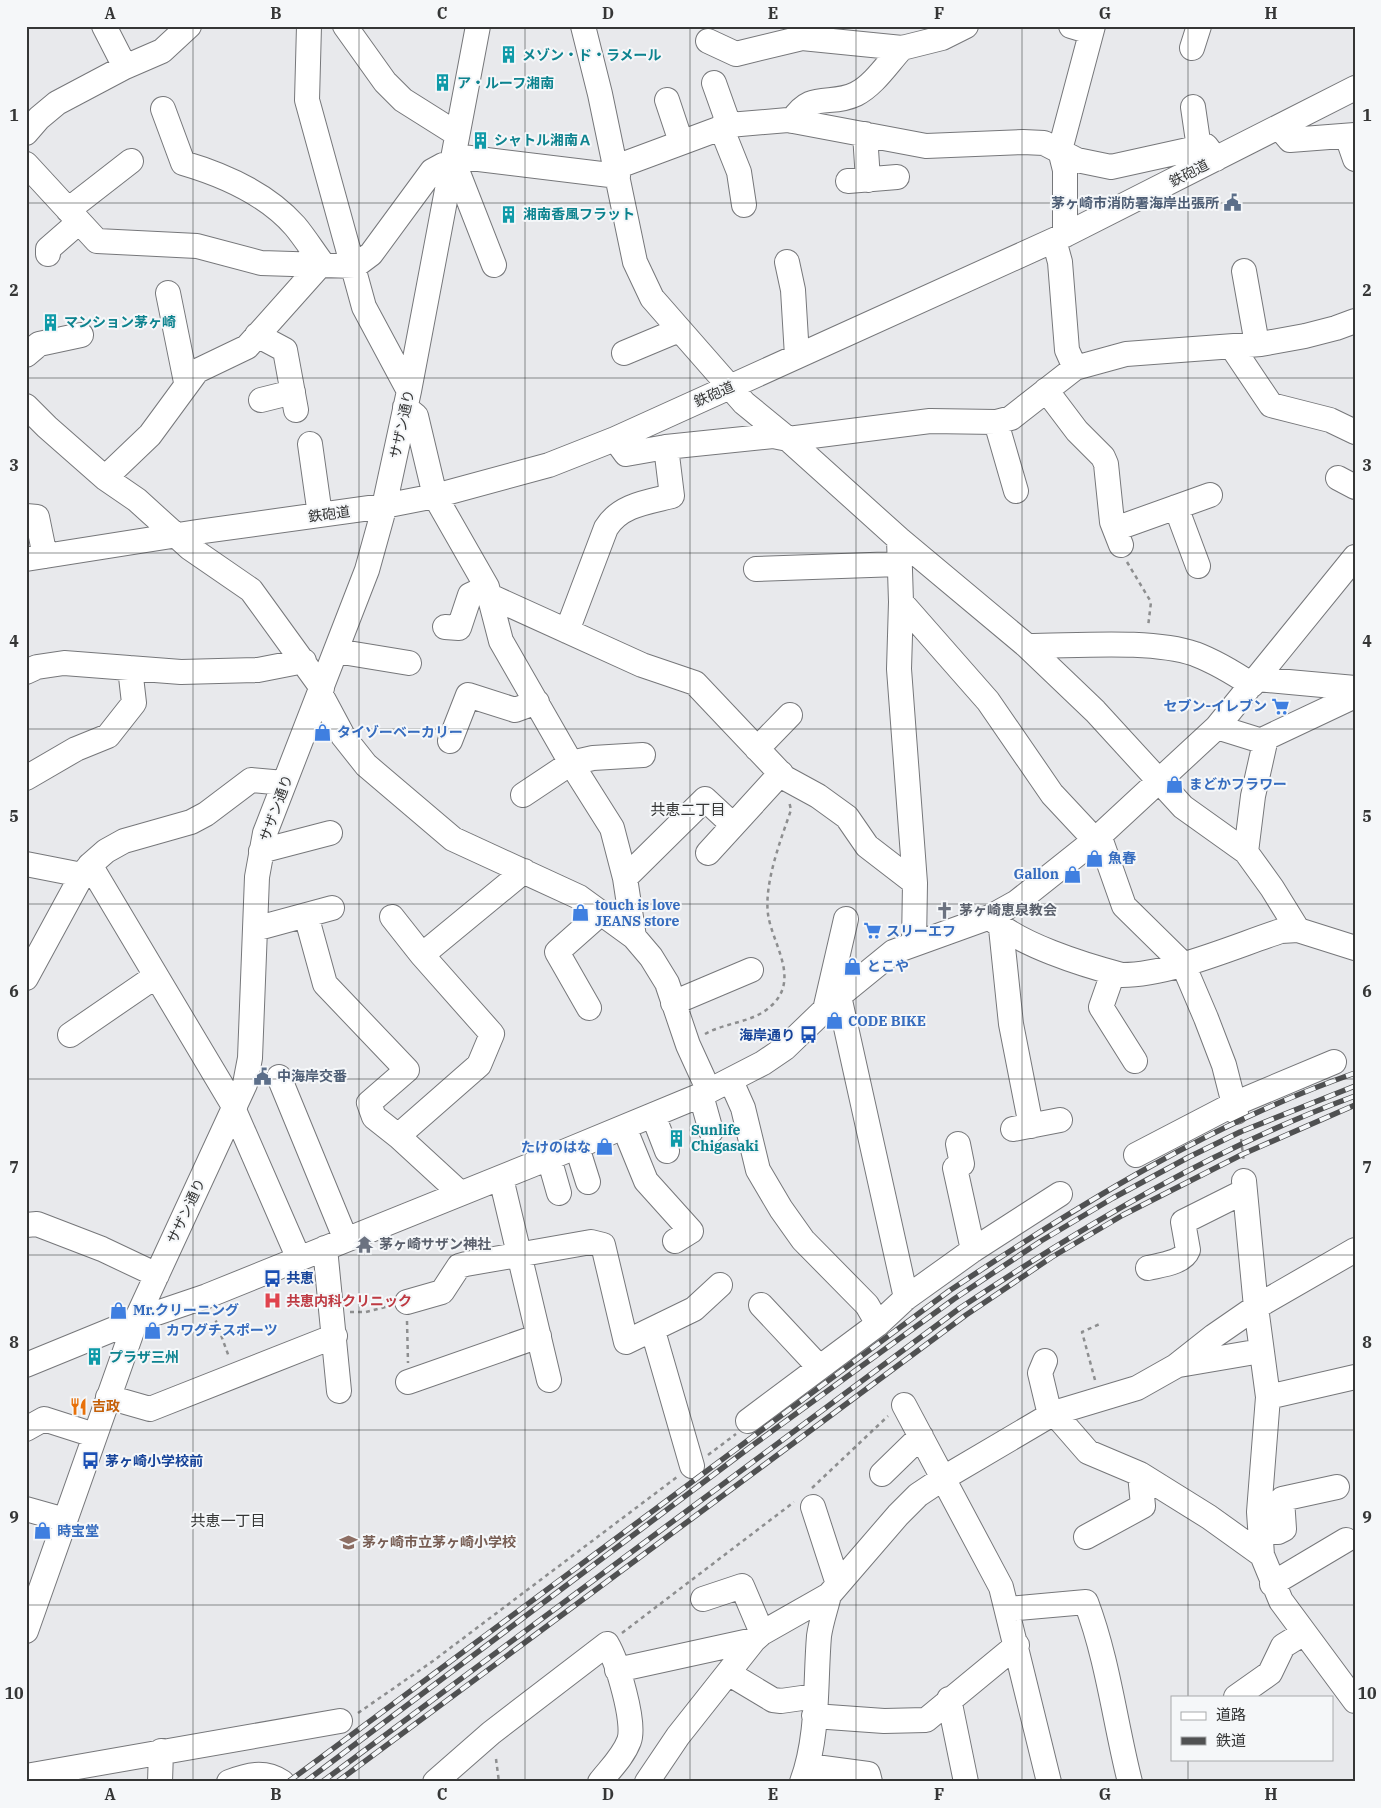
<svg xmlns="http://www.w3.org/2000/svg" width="1381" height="1808" viewBox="0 0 1381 1808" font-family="'IBM Plex Serif','Noto Sans JP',serif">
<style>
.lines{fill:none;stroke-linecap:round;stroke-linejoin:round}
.minor-casing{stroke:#76777a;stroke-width:26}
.path{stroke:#8d8e8f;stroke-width:2.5;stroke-dasharray:4 4;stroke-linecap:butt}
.minor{stroke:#fff;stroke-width:24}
.rail-casing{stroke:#505152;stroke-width:5.5}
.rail{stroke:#f5f7f9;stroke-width:4;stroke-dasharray:11;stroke-linecap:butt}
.grid{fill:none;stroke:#353636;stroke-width:1;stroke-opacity:0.55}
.labels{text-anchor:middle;stroke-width:4;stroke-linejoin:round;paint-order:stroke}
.culture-label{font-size:14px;font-weight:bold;fill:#0d838f;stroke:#f5f7f9;text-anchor:start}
.street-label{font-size:14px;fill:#353636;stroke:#f5f7f9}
.service-label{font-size:14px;font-weight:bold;fill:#4e5e75;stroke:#f5f7f9;text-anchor:end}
.shop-label{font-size:14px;font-weight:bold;fill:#366cbe;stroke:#f5f7f9;text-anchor:start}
.worship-label{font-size:14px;font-weight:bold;fill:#5b616d;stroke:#f5f7f9;text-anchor:start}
.transit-label{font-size:14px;font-weight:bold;fill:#164399;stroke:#f5f7f9;text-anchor:start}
.health-label{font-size:14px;font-weight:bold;fill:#be3a42;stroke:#f5f7f9;text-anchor:start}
.food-label{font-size:14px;font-weight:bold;fill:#c56008;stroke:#f5f7f9;text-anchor:start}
.education-label{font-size:14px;font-weight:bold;fill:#785e54;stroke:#f5f7f9;text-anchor:start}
.neighbourhood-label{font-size:15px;fill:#353636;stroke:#f5f7f9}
.neatline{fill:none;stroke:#353636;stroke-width:2}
.grid-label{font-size:16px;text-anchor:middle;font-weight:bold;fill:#353636}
</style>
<rect width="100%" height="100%" fill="#e8e9ec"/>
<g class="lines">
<defs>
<path id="minor" d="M104,26L125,67
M309,26L307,100L364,307L409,391
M345,26L385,82L403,100L457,134
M583,26L600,94L635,262L652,298L744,403L788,439L899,539L1027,646L1095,711L1183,807L1246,852L1272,888L1298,930L1355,948
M1071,26L1091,32
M708,41L736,54L802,38L902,48L942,38L966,26
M1192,48L1199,26
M714,83L729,125
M667,100L681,142
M1193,107L1199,148
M792,121C811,90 830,107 856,94C874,85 888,63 902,48
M721,127L739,172L744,205
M1279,127L1290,140L1355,135
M26,133L39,118L57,103L125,67L162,51L189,26
M865,134L868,180
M1347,136L1355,159
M454,156L618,176
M453,160L494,265
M26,164L97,241L197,246L261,263L355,266L371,254L432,171L443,165L452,166
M616,167L729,125L788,120L926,146L1023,142L1044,143L1077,160L1111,167L1206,146L1216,159
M848,181L897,177
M68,210L131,161
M1065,235V170L1060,150L1093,26
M1054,240L1060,262L1067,350L1075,368
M48,254V249L79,222
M787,262L793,290L797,356
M1244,271L1257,344
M168,293L186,382
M257,335L285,350L296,410
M1232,347L1271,405L1330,420L1355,432
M624,353L679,330
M26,355L39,344L81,335
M1046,390L1077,431L1103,457L1106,464L1112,522L1121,545
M261,400L293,392
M26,406L47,427L105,478L137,500L190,548L251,590L322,688
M405,407L416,416L435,496L487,587L501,641L571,763L612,828L625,878L634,937
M996,422L1016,491
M615,439L626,454L666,447L773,436L788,439L930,421L996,422L1011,418L1075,368L1126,354L1261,344L1305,336L1336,328L1355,321
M310,444L320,515
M105,478L150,435L197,371L247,347L322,263C313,251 305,238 295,226C266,193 224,175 183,163L163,109
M1338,478L1355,487
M1176,507L1198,566
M26,516L37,517L45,556
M1115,529L1210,495
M899,539L901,602L899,669L915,883L914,944
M26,559L197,532L384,506L435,496L549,465L615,439L1065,235L1355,88
M756,569L899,564
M490,596L642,665L695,683L785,778L818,796L847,817L867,846L915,883
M901,602L988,701L1052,794L1095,840
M445,627L459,628L470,595L487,587
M567,631L606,528C620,505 648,502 672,496L666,447
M1027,646C1076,646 1151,639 1195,654C1216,662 1234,673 1252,685
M336,651L409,663
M26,672L37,667L64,663L181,672L258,670L304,661
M1257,679L1355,688
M320,693L343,736L366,765L453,839L579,897L634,937L651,957L667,983L688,1045L709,1091
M1217,727L1265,742
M450,741L468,695L515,710L537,702
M757,749L790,715
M26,778L76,749L108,736L134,703L130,668
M523,795L571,763L593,758L643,755
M1099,835L1124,906L1183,964L1206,1018L1224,1065L1236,1112
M261,851L330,833
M1246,852L1253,796L1266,738L1355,696
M708,853L781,773
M26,864L82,875
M90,865L235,1108
M625,878L705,799L733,825
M306,915L325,984L407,1070L369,1103L374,1117L398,1136
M392,917L422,955
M990,917C1016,944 1084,965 1122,975C1170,975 1235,946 1281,931L1298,930
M1001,928L1011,1024L1031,1126
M255,929L332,908
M1113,973L1101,1007L1135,1061
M26,978L82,875L90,865L106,851L124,841L191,822L206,814L251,780L284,783
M839,996L906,1298
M673,1003L751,970
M589,1008L557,952L601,913
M825,1010L846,919
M70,1035L156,976
M279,1077L346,1240
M731,1081L743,1108L758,1170L781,1209L803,1240L867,1305L878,1324
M701,1095L711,1131
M234,1110L299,1259
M653,1115L667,1151
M624,1127L646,1181L691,1231L675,1241
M1013,1129L1060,1120
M958,1144L962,1164L955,1168L973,1250
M577,1147L588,1182
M1136,1155L1234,1104L1334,1062
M549,1158L559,1193
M501,1178L549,1380
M1244,1181L1256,1307L1268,1397L1259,1512L1262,1555L1281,1601L1355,1701
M460,1193L398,1136L479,1065L492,1034L422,955L524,871
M26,1225L37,1224L102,1249L157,1275
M325,1248L339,1391
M1148,1268C1160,1265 1183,1263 1188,1250L1183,1222L1245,1191
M407,1302L442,1292L459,1266L466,1264L591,1242L603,1245L626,1342L694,1309L720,1285
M761,1305L819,1367
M653,1331L692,1466
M1045,1361L1040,1373L1050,1415
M26,1365L136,1320L207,1296L549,1158L701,1095L763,1063L785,1048L839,996L893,952L990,917L1017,902L1095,840L1217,727L1355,557
M1179,1365L1261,1351
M408,1382L539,1336
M108,1397L150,1409L335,1336
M1268,1397L1355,1377
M904,1405L1001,1587L1049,1782
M1054,1413L1088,1452L1140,1474L1209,1517L1262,1555
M748,1421L878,1324L906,1298L973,1250L1060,1194
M26,1429L44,1419L94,1435
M882,1474L921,1436
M813,1507L838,1584
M26,1509L65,1520
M1260,1532H1278L1284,1529L1282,1499L1337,1487
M1086,1537L1143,1506L1140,1474
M1272,1584L1346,1540
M703,1599L742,1586L762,1633
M1008,1609L1086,1602C1108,1660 1115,1723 1130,1782
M26,1631L136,1320L245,1084L250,1058L257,877L265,833L367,570L382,516L409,391L478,26
M617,1670L754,1640
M728,1673L773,1700L781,1701L816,1696
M1236,1697L1270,1673L1283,1646L1304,1633
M949,1699L966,1782
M814,1716L884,1721L926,1720L1017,1645
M808,1766L868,1774L870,1782
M26,1776L340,1721
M160,1782L161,1751
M229,1782C247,1775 264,1770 282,1782
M435,1782L491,1733L607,1644C617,1661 636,1723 629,1741C623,1757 610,1769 600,1782
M647,1782L678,1736L754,1640L762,1633L829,1595L898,1515L918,1495L942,1479L1054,1413L1137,1388L1176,1366L1214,1336L1256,1307L1355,1250
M802,1782C819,1736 815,1684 819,1636C821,1622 826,1608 829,1595"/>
</defs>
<!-- minor casing -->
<use href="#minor" class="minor-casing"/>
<!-- path -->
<path class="path" d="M1127,562L1151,602L1148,627
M705,1034C726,1022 753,1023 771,1006C801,979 772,944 768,914C764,883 781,839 791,810L789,801
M1240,1131L1244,1162
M350,1312H366L389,1306
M213,1313L229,1357
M407,1321L408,1363
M1095,1380L1082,1332L1102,1323
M708,1455L736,1434
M812,1488L888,1416
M622,1633L794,1502
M358,1713L433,1661L677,1477
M496,1759L499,1782"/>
<!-- minor -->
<use href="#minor" class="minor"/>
<defs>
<path id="rail" d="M288,1782L949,1291C1077,1206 1209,1124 1355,1073
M305,1782L753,1445L954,1299L1041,1241L1113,1198L1189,1157L1240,1132L1355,1086
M322,1782L960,1308C1085,1225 1214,1148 1355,1096
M337,1782L966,1315L1052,1257L1123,1215L1243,1154L1355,1105"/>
</defs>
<!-- rail casing -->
<use href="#rail" class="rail-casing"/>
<!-- rail -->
<use href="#rail" class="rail"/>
</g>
<!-- grid -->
<path class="grid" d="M193,26V1782M359,26V1782M525,26V1782M690,26V1782M856,26V1782M1022,26V1782M1188,26V1697M26,203H1355M26,378H1355M26,553H1355M26,729H1355M26,904H1355M26,1079H1355M26,1255H1355M26,1430H1355M26,1605H1355M1188,1759V1782"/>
<!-- icons -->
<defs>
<symbol id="building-bare" viewBox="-9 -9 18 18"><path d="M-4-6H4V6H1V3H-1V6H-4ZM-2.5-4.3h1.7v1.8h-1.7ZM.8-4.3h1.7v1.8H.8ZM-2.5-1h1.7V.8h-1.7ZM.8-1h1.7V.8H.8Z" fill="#0f9aa8" stroke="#f5f7f9" stroke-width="2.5" paint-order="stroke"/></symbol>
<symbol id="civic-bare" viewBox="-9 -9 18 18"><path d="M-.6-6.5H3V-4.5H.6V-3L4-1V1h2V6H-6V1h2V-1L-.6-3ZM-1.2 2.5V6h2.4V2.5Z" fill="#5c6f8a" stroke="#f5f7f9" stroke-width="2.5" paint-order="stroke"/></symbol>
<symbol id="supermarket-bare" viewBox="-9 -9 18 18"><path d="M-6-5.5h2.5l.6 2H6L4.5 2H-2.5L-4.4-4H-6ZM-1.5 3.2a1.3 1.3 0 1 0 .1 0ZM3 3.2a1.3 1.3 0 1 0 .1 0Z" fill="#3f7fe0" stroke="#f5f7f9" stroke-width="2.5" paint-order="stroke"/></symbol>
<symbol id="shop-bare" viewBox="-9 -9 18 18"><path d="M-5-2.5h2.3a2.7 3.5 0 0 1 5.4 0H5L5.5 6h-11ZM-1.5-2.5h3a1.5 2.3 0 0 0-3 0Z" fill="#3f7fe0" stroke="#f5f7f9" stroke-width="2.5" paint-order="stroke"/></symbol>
<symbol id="church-bare" viewBox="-9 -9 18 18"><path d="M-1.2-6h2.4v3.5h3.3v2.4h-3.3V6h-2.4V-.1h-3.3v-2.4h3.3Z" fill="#6b7280" stroke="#f5f7f9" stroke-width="2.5" paint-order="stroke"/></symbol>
<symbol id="bus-bare" viewBox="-9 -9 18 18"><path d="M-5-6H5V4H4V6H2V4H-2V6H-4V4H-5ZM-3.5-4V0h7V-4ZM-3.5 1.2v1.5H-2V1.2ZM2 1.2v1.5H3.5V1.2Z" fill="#1a4fb4" stroke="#f5f7f9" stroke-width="2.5" paint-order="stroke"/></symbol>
<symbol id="temple-bare" viewBox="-9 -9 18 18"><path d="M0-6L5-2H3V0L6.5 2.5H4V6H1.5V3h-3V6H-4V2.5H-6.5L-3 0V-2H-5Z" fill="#6b7280" stroke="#f5f7f9" stroke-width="2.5" paint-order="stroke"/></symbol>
<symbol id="hospital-bare" viewBox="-9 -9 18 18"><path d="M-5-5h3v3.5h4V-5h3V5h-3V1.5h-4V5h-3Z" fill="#e0444e" stroke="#f5f7f9" stroke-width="2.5" paint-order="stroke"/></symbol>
<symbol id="restaurant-bare" viewBox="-9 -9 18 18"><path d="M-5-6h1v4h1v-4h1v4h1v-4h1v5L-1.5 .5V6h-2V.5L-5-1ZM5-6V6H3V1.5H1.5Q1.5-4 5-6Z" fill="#e8710a" stroke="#f5f7f9" stroke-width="2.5" paint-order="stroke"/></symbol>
<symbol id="school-bare" viewBox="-9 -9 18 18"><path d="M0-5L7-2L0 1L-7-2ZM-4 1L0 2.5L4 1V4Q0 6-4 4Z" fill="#8d6e63" stroke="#f5f7f9" stroke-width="2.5" paint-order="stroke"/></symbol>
</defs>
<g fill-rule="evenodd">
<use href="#building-bare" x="496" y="42" width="25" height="25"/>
<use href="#building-bare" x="430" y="70" width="25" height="25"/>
<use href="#building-bare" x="468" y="128" width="25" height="25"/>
<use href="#civic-bare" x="1220" y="190" width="25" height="25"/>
<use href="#building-bare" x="496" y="202" width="25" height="25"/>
<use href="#building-bare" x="38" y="310" width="25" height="25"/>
<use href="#supermarket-bare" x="1268" y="694" width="25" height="25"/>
<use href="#shop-bare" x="310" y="720" width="25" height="25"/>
<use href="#shop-bare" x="1162" y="772" width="25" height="25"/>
<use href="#shop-bare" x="1082" y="846" width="25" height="25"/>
<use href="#shop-bare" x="1060" y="862" width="25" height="25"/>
<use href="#church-bare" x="932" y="898" width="25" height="25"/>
<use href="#shop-bare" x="568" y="900" width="25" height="25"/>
<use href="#supermarket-bare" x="860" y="918" width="25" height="25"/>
<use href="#shop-bare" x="840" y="954" width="25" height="25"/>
<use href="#shop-bare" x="822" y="1008" width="25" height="25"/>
<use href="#bus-bare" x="796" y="1022" width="25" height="25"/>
<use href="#civic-bare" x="250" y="1064" width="25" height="25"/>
<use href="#building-bare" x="664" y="1126" width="25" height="25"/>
<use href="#shop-bare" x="592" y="1134" width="25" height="25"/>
<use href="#temple-bare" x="352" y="1232" width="25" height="25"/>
<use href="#bus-bare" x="260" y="1266" width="25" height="25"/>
<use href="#hospital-bare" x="260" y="1288" width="25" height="25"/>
<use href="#shop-bare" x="106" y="1298" width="25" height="25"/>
<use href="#shop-bare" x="140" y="1318" width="25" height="25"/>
<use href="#building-bare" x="82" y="1344" width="25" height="25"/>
<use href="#restaurant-bare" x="66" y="1394" width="25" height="25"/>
<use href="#bus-bare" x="78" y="1448" width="25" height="25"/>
<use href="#shop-bare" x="30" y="1518" width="25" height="25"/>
<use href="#school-bare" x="336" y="1530" width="25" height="25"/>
</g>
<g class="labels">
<!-- culture labels -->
<g class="culture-label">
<text x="522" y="60">メゾン・ド・ラメール</text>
<text x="457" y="88">ア・ルーフ湘南</text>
<text x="494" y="145">シャトル湘南Ａ</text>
<text x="523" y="219">湘南香風フラット</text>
<text x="64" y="327">マンション茅ヶ崎</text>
<text x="691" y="1135">Sunlife<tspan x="691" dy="16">Chigasaki</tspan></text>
<text x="109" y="1362">プラザ三州</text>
</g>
<!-- street labels -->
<g class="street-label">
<text transform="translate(1189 173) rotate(-27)" y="5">鉄砲道</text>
<text transform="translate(714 394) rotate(-24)" y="5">鉄砲道</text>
<text transform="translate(402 424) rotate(-78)" y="5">サザン通り</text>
<text transform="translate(329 514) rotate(-8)" y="5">鉄砲道</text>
<text transform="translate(276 808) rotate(-70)" y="5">サザン通り</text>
<text transform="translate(186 1211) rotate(-65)" y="5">サザン通り</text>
</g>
<!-- service labels -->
<g class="service-label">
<text x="1219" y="208">茅ヶ崎市消防署海岸出張所</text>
<text x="277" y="1081" text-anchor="start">中海岸交番</text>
</g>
<!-- shop labels -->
<g class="shop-label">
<text x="1267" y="711" text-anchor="end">セブン-イレブン</text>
<text x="337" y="737">タイゾーベーカリー</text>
<text x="1189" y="789">まどかフラワー</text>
<text x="1108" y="863">魚春</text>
<text x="1059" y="879" text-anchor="end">Gallon</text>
<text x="595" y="910">touch is love<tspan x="595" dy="16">JEANS store</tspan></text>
<text x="886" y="936">スリーエフ</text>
<text x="867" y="971">とこや</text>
<text x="848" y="1026">CODE BIKE</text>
<text x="591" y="1152" text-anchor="end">たけのはな</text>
<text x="133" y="1315">Mr.クリーニング</text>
<text x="166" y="1335">カワグチスポーツ</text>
<text x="57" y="1536">時宝堂</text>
</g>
<!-- worship labels -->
<g class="worship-label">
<text x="959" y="915">茅ヶ崎恵泉教会</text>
<text x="379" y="1249">茅ヶ崎サザン神社</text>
</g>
<!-- transit labels -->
<g class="transit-label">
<text x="795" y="1040" text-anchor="end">海岸通り</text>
<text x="286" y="1283">共恵</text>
<text x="105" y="1466">茅ヶ崎小学校前</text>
</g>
<!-- health labels -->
<g class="health-label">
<text x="286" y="1306">共恵内科クリニック</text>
</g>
<!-- food labels -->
<g class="food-label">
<text x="92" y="1411">吉政</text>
</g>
<!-- education labels -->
<g class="education-label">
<text x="362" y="1547">茅ヶ崎市立茅ヶ崎小学校</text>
</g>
<!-- neighbourhood labels -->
<g class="neighbourhood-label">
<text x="688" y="815">共恵二丁目</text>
<text x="228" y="1526">共恵一丁目</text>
</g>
</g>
<!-- border -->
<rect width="1381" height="1808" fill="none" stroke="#f5f7f9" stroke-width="55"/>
<!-- legend -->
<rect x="1171" y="1696" width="162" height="65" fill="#f5f7f9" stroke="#a8aaab"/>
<rect x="1181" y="1712" width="25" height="8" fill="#ffffff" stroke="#a8aaab"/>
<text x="1216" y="1720" font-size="15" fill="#353636">道路</text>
<rect x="1181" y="1737" width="25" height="8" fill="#505152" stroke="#a8aaab"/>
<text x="1216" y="1746" font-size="15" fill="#353636">鉄道</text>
<rect x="28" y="28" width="1326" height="1752" class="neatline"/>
<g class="grid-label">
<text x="110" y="19">A</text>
<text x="276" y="19">B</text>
<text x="442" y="19">C</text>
<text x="608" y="19">D</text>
<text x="773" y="19">E</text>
<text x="939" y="19">F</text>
<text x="1105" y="19">G</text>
<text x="1271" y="19">H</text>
<text x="14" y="121">1</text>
<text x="1367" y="121">1</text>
<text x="14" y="296">2</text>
<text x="1367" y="296">2</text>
<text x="14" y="471">3</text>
<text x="1367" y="471">3</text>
<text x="14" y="647">4</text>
<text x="1367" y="647">4</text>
<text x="14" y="822">5</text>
<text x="1367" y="822">5</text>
<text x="14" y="997">6</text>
<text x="1367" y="997">6</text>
<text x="14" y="1173">7</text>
<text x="1367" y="1173">7</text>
<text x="14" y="1348">8</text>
<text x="1367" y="1348">8</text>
<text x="14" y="1523">9</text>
<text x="1367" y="1523">9</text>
<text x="14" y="1699">10</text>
<text x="1367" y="1699">10</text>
<text x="110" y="1800">A</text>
<text x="276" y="1800">B</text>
<text x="442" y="1800">C</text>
<text x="608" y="1800">D</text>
<text x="773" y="1800">E</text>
<text x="939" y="1800">F</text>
<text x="1105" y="1800">G</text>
<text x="1271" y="1800">H</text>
</g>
</svg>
